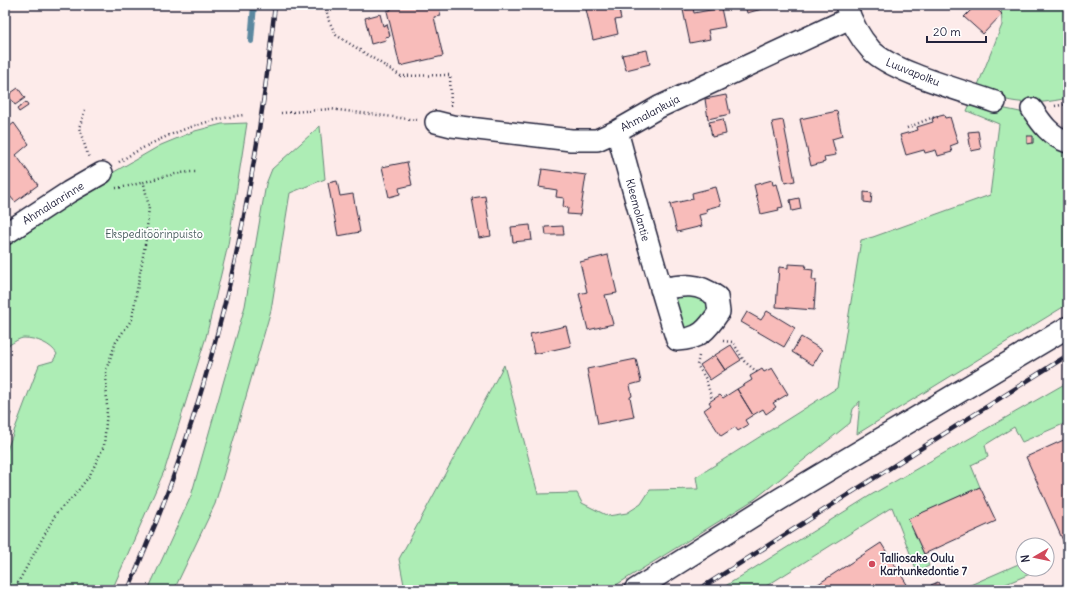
<svg xmlns="http://www.w3.org/2000/svg" width="1073" height="595" viewBox="0 0 1073 595" font-family="Delius,sans-serif">
<style>
.green{fill:#adedb5;stroke:#688878}
.lines{fill:none;stroke-linecap:round;stroke-linejoin:round}
.stream{stroke:#5c88a0;stroke-width:6}
.building{fill:#f8bcba;stroke:#22223b}
.minor-casing{stroke:#22223b;stroke-width:24}
.path{stroke:#22223b;stroke-width:2.5;stroke-dasharray:1 3;stroke-linecap:butt}
.minor{stroke:#fff;stroke-width:21}
.rail-casing{stroke:#22223b;stroke-width:4.5}
.rail{stroke:#fff;stroke-width:3;stroke-dasharray:9;stroke-linecap:butt}
.poi-dot{fill:#d1495b;stroke:#fff;stroke-width:1.5}
.labels{text-anchor:middle;stroke-width:3.5;stroke-linejoin:round;paint-order:stroke}
.street-label{font-size:11px;fill:#22223b;stroke:#fff}
.park-label{font-size:11px;fill:#4c5f60;stroke:#fff}
.poi-label{font-size:11px;font-weight:bold;fill:#22223b;stroke:#fff;text-anchor:start}
</style>
<rect width="100%" height="100%" fill="#fdebea"/>
<filter id="ink" filterUnits="userSpaceOnUse"><feTurbulence type="fractalNoise" baseFrequency=".025" numOctaves="2"/><feDisplacementMap in="SourceGraphic" scale="8" xChannelSelector="R" yChannelSelector="G"/><feConvolveMatrix kernelMatrix="1 2 1 2 8 2 1 2 1" color-interpolation-filters="sRGB"/></filter>
<g filter="url(#ink)">
<!-- green -->
<path class="green" d="M1001,5H1068V98C1031,106 1011,104 976,90L1002,25Z
M972,99L996,107L1025,113L1042,134L1062,151L1068,153V304L857,434L860,401L853,409L850,423L755,499L608,590H405L399,559L504,365L538,494L577,493L582,503L608,516L627,513L641,504L650,490L698,489L696,477L837,388L861,240L873,237L990,195L999,124L967,111Z
M247,123L228,245L206,337L165,469L112,590H5V455L39,365L53,361L57,354C51,344 36,338 24,338C19,338 13,343 9,345L5,343V248L42,223L74,195L161,145L195,131L222,124Z
M320,126L325,179L290,193L271,310L215,504L174,590H148L191,496L245,306L266,184L272,169Z
M677,295L709,297L710,315L685,334L671,298Z
M1068,382V422L1022,442L1014,427L985,445L988,457L971,465L980,487L909,519L929,566L917,571L892,507L760,590H719L871,495Z
M1023,562V569H1042L1001,586L1003,590H970L968,586Z"/>
<g class="lines">
<!-- stream -->
<path class="stream" d="M251,41L254,5"/>
</g>
<!-- building -->
<path class="building" d="M390,5H438L441,16L434,17L443,56L400,66L387,11L391,10Z
M585,5H618L621,19L615,20L618,34L593,40Z
M745,5H773V6L747,13Z
M970,5H992L1002,14L983,34L964,17L971,10L968,7Z
M693,8L694,13L721,8L725,27L708,30L710,39L690,43L683,10Z
M380,14L383,26L387,24L390,36L385,37L386,40L371,44L365,18Z
M647,50L650,64L626,70L622,55Z
M18,88L25,98L15,105L8,95Z
M726,95L730,114L708,119L705,99Z
M26,102L28,106L19,112L17,109Z
M837,111L842,136L832,139L836,155L824,157L825,162L811,166L800,119Z
M944,115L945,118L950,117L958,143L950,146L952,152L938,156L936,150L925,153L924,150L906,155L900,135L918,130L917,127L933,122L932,118Z
M723,119L726,134L712,137L709,122Z
M783,120L795,181L785,183L772,122Z
M14,123L29,144L16,155L38,185L15,202L9,195L6,197L5,196V130Z
M978,131L981,149L971,151L968,132Z
M1027,136H1033V143L1027,144Z
M407,162L412,185L399,188L400,194L389,197L382,167Z
M542,169L586,175L580,215L567,214L568,208L563,207L564,198L556,197L557,190L539,187Z
M772,180L773,185L777,184L783,207L778,208L779,210L761,214L754,185Z
M337,181L340,196L353,194L360,232L338,236L328,183Z
M716,187L721,205L706,209L707,213L699,215L702,226L677,232L670,204L693,199L692,193Z
M864,192L872,193L871,203L864,202Z
M485,196L491,236L479,238L472,198Z
M799,198L801,209L792,211L790,200Z
M530,225L532,240L513,242L511,227Z
M563,226L564,235H546L545,227Z
M608,255L617,293L605,295L613,324L588,330L579,294L587,292L580,262Z
M788,264L806,265L805,269L813,270L812,280H816L814,310L776,307L779,267L788,268Z
M767,311L795,328L784,347L741,322L747,312L761,320Z
M566,326L571,346L534,354L530,334Z
M801,337L822,350L813,365L792,352Z
M731,345L741,360L725,370L715,355Z
M715,355L725,370L710,380L700,365Z
M636,359L641,382L630,385L632,396L630,397L634,417L598,424L587,369Z
M772,368L788,394L773,403L776,407L766,414L763,409L753,415L737,389L752,380L750,376L757,372L762,369L764,372Z
M737,389L753,415L745,420L748,425L738,431L735,427L721,436L704,410L711,405L709,402L720,395L723,398Z
M5,411L11,413L6,426H5Z
M1068,438V552L1026,457Z
M980,487L996,521L924,554L908,519Z
M881,543L908,586L901,590H809Z
M938,582L942,590H933L931,585Z"/>
<g class="lines">
<defs>
<path id="minor" d="M846,5C851,21 860,38 871,50C892,72 964,91 995,102
M1032,109C1042,124 1050,136 1068,142
M436,122L452,126L571,140H597L617,131L659,107L850,18
M617,131C636,201 655,271 677,340C700,339 707,330 719,312L717,297C698,282 683,285 661,289
M5,234L69,192L102,173
M635,590L780,499L1068,327"/>
</defs>
<!-- minor casing -->
<use href="#minor" class="minor-casing"/>
<!-- path -->
<path class="path" d="M325,5L329,21L336,35L401,76L450,75L451,106
M1055,106L1068,104
M85,110L79,128L89,158
M281,113L330,109L417,120
M907,128L931,118L938,117
M119,162C156,138 200,120 244,115
M116,188C144,185 169,171 198,172
M723,341L733,342L744,361L757,372
M699,356L697,365L706,379L712,400
M14,590L57,512L74,496L90,475L104,446L107,410L106,370L116,342L132,319L146,239L149,207L144,184"/>
<!-- minor -->
<use href="#minor" class="minor"/>
<defs>
<path id="rail" d="M128,590C138,567 147,543 157,520C222,355 257,181 275,5
M698,590L1068,355"/>
</defs>
<!-- rail casing -->
<use href="#rail" class="rail-casing"/>
<!-- rail -->
<use href="#rail" class="rail"/>
</g>
</g>
<!-- markers -->
<circle class="poi-dot" cx="872" cy="564" r="4"/>
<g class="labels">
<!-- street labels -->
<g class="street-label">
<text transform="translate(913 72) rotate(22)" y="4">Luuvapolku</text>
<text transform="translate(650 113) rotate(-28)" y="4">Ahmalankuja</text>
<text transform="translate(53 203) rotate(-32)" y="4">Ahmalanrinne</text>
<text transform="translate(638 210) rotate(75)" y="4">Kleemolantie</text>
</g>
<!-- park labels -->
<g class="park-label">
<text x="154" y="238">Ekspeditöörinpuisto</text>
</g>
<!-- poi labels -->
<g class="poi-label">
<text x="880" y="562">Talliosake Oulu<tspan x="880" dy="13">Karhunkedontie 7</tspan></text>
</g>
</g>
<!-- margin -->
<rect width="1073" height="595" fill="none" stroke="#fff" stroke-width="20"/>
<rect x="10" y="10" width="1053" height="575" fill="none" stroke="#22223b" stroke-width="1.5" filter="url(#ink)"/>
<!-- north arrow -->
<g transform="translate(1035 557) rotate(261)"><circle r="19" fill="#ffffff" stroke="#a7a7b1"/>
<path d="M0-3L7 15L0 10L-7 15Z" fill="#d1495b"/>
<text y="-6" font-size="11" font-weight="bold" text-anchor="middle" fill="#22223b">N</text>
</g>
<!-- scale -->
<path d="M927 36v6h59v-6" fill="none" stroke="#22223b" stroke-width="2"/>
<text x="933" y="36" font-size="12" fill="#22223b" stroke="#ffffff" stroke-width="3" paint-order="stroke">20 m</text>
</svg>
